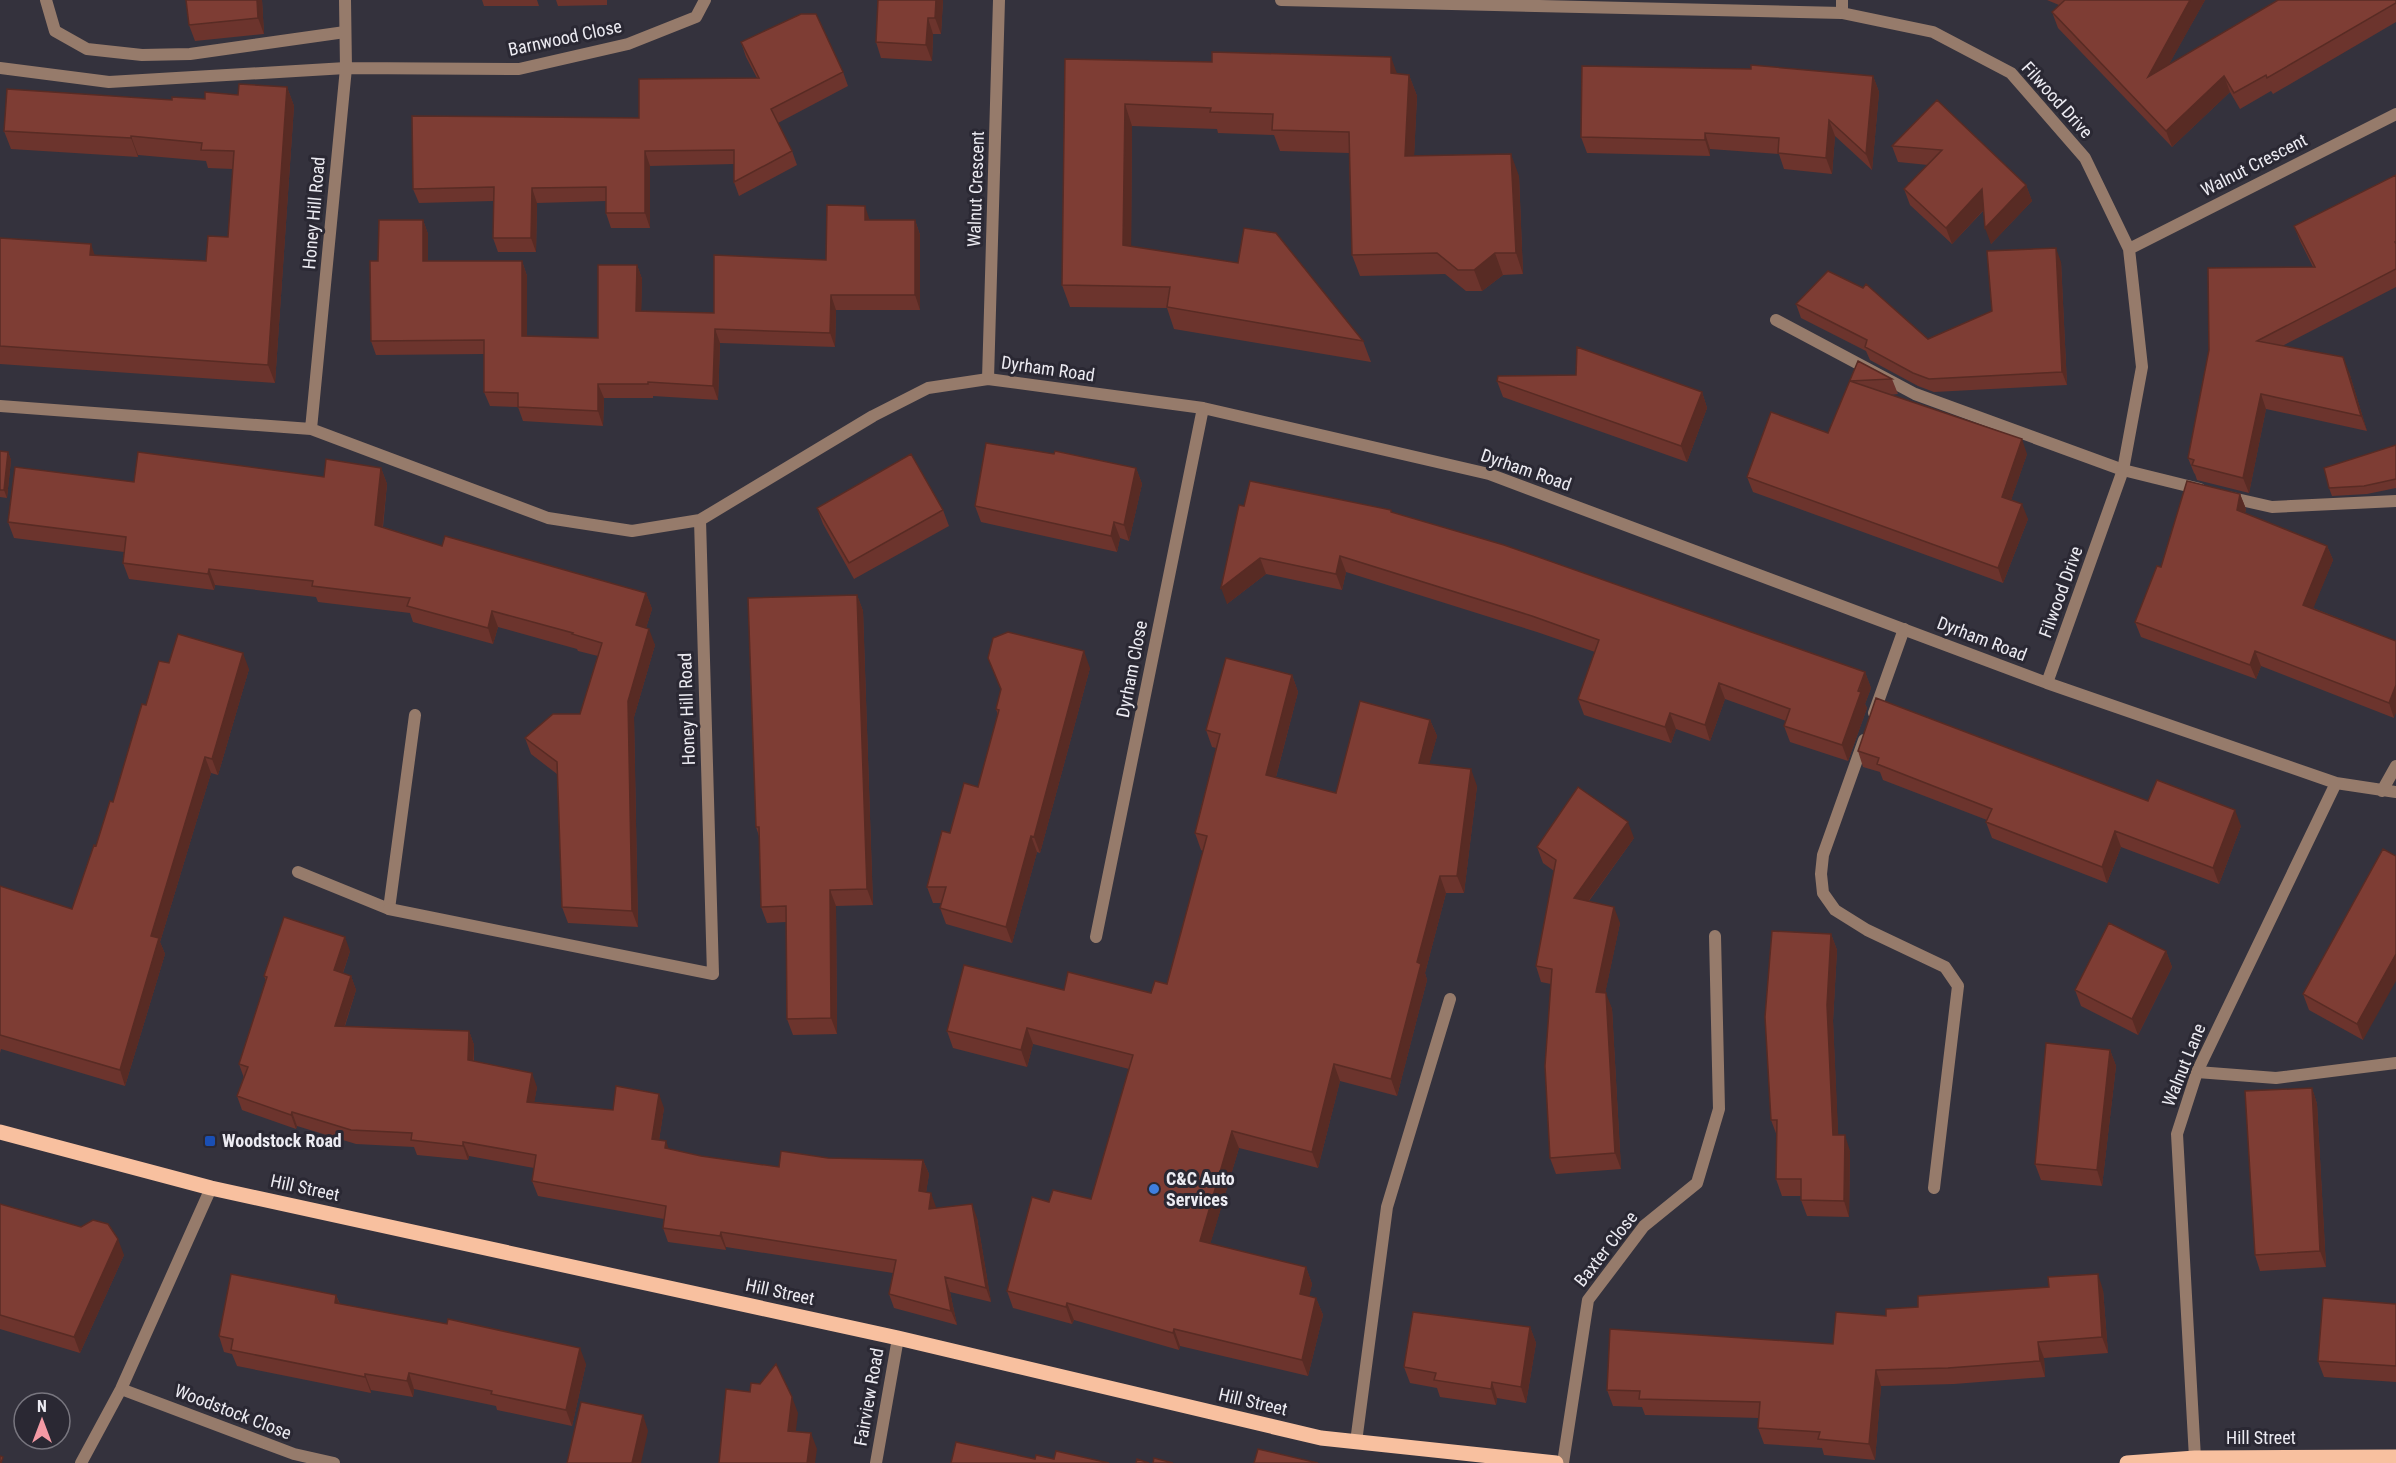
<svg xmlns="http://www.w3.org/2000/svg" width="2396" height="1463" viewBox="0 0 2396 1463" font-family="'Roboto Condensed',sans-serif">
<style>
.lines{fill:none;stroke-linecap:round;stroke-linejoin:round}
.lane{stroke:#967b6b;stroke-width:12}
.street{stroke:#967b6b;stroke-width:12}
.primary{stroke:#f8c09f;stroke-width:15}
.wall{fill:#6c342d}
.shaded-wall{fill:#582b24}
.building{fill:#7e3d34;stroke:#582b24;stroke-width:1.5}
.transit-dot{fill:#1a4fb4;stroke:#2a2833;stroke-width:2}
.shop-dot{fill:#3f7fe0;stroke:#2a2833;stroke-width:2}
.labels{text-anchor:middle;stroke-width:6;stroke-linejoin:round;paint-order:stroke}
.street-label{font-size:18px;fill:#ecebf2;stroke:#2a2833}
.poi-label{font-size:18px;font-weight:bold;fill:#ecebf2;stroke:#2a2833;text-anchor:start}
</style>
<rect width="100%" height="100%" fill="#34323d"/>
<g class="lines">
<!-- lane -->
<path class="lane" d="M46,0L55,31L87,49L142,55L190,54L345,32
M1842,13V0
M0,68L109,82L346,68
M1776,320L1915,394L2123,470L2200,489
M2228,497L2272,507L2396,501
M1874,713L1904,629
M1864,740L1823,855L1821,874L1823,893L1835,910L1867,930L1945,967L1958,986L1934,1188
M298,872L389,909L415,715
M2197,1072L2276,1078L2396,1063
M1356,1442L1387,1207L1450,999"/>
<!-- street -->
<path class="street" d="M1281,0L1842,13L1933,32L2011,73L2085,158L2129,249L2142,367L2123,470L2047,683
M346,68L519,69L628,44L696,17L705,0
M2129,249L2396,114
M988,379L999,0
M0,406L311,429L548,518L632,531L700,520L873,416L928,388L988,379L1203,408L1489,474L2047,683L2336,783L2396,792
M311,429L346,68L345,0
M2382,791L2396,766
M389,909L713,974L700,520
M1096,937L1203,408
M121,1389L294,1454L334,1463
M2195,1458L2177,1134L2197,1072L2336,783
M81,1463L121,1389L211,1188
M876,1463L898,1338
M1563,1463L1588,1300L1644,1226L1697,1183L1719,1109L1715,936"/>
<!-- primary -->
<path class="primary" d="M0,1132L211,1188L898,1338L1321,1438L1556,1463
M2127,1463L2195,1458L2396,1457"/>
</g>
<!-- wall -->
<path class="wall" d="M262,0L264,34L195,41L189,25Z
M482,0H537L539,6H484Z
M556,0H607V5L558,6Z
M943,0L941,34H933L932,61L881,58L876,42Z
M2047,0H2205L2169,64L2396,0V22L2273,94L2271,91L2240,109L2230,92L2172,147L2058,28L2052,12L2059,5Z
M741,42L843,72L848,86L778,123L792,151L797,165L739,196L734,182V164L650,166V228H611L606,213V201L537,203L536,252H498L493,238V201L419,203L413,189L639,118L757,78L746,57Z
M1065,59L1409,75L1417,96L1414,156L1519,176L1523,274L1503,275L1482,291H1466L1445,274L1360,276L1352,255L1349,153L1280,151L1274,135L1218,133L1217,129L1132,126L1131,246L1363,341L1371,362L1174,329L1167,308L1070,307L1062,285Z
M1873,76L1879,92L1872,170L1835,136L1832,174L1784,169L1779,154L1710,149V156L1587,153L1581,137Z
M287,87L294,106L275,383L0,364V238L95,255L206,261L228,237L233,169L208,168L206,161L138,155V157L11,149L4,131L172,100L205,99Z
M1937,100L2026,185L2032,201L1991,244L1984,210L1952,244L1910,205L1904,189L1928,165L1898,162L1892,146Z
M2396,175V287L2282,346L2349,372L2367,431L2266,409L2249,493L2197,480L2195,474L2194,473L2188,458L2209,350L2313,267L2300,241L2294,226Z
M423,220L428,234V261H522L527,276V336L598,338L637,265L642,279L641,311L714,313L826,260L870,220H915L920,235V310H836L835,347L720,343L718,400L653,396V398H604L603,426L523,421L518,407L490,406L484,392V354L376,355L371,341L378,261Z
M2061,262L2067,385L1934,392L1918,386L1870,360L1866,351L1801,318L1796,304L1928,339L1992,311Z
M1858,361L1892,379L1898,394L1889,395L2027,454L2011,500L2028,519L2003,583L1753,492L1747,477L1828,433Z
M1576,375L1702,392L1707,408L1687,462L1503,397L1497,381Z
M2396,445V488L2367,494L2332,496L2329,488Z
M0,451L8,452L11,460L7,498L0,497Z
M381,468L387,484L383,527L442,546L646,593L652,609L646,628L655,645L634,717L638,927L568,923L562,907L557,774L531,754L525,738L580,714L598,656L578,651L577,649L498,627L493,644L413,622L410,613L318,602L316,597L215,585L214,590L129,579L123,563L124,552L14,538L8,522L134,482L324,477Z
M1136,468L1142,484L1129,541L1120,538L1117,552L981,522L975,506Z
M2240,494L2246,509L2245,513L2327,546L2333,560L2313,608L2396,641L2394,718L2261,666L2256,679L2141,637L2135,622L2161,567Z
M1244,506L1391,510L1392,512L1865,672L1871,688L1865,704L1867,708L1848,761L1790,742L1784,726L1786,721L1725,699L1710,741L1676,729L1671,743L1584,715L1578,699L1595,652L1537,632L1346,572L1342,590L1266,574L1227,604Z
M817,508L943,510L949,526L854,579L823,524Z
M857,595L863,611L873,905L836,906L837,1034L793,1035L787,1019L786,922L767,923L761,907L759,836L756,827Z
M988,658L1090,668L1040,853L1037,852L1012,943L946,924L940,908L942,903H933L927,887L950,833L978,787L998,715L996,709L1001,690Z
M169,663L249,669L218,775L211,773L160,942L165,954L125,1086L1,1049L0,1053V886L72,909L113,802L146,705Z
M1292,675L1298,692L1276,777L1336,793L1430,720L1437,736L1429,764L1477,786L1464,893H1446L1425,973L1427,980L1397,1096L1340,1081L1318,1168L1239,1148L1210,1244L1306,1267L1312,1284L1309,1296L1316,1298L1323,1315L1308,1376L1180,1346L1179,1350L1074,1320L1072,1324L1013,1308L1007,1291L1049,1202L1091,1199L1129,1069L1033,1044L1027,1067L953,1048L947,1031L1064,990L1151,993L1167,984L1203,851L1201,850L1195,833L1216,748L1212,747L1206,730Z
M1858,751L2148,801L2241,826L2219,884L2121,847L2107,883L1992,838L1986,822L1987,820L1883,780L1880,772L1863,767Z
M1634,838L1589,901L1620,923L1605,993L1612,1009L1621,1169L1556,1174L1550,1158L1551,984L1541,982L1536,966L1554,871L1543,863L1537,847Z
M2396,856L2363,1040L2309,1010L2303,994Z
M1831,934L1837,950L1833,1021L1838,1135L1850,1151L1849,1217L1807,1216L1801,1200V1196H1782L1776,1179L1777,1136L1771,1120Z
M350,951L343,973L351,976L356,990L345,1026L469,1031L474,1045V1061L537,1087L534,1102L613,1110L664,1108L659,1140L669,1149L701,1156L779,1167L828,1158L923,1160L929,1174L926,1192L936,1208L977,1218L991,1302L950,1292L957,1325L894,1308L889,1294L893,1273L726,1247V1250L668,1242L663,1228L664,1219L538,1196L532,1181L534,1168L469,1156L468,1160L417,1155L414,1147L356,1144L297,1126L296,1129L242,1110L237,1096L244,1078L239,1064L266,981L264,976Z
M2166,951L2172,967L2138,1035L2081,1006L2075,990Z
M2110,1050L2116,1066L2102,1186L2041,1180L2035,1164Z
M2312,1088L2317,1104L2326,1267L2260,1271L2255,1255Z
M0,1204L124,1255L80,1353L0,1329Z
M2103,1290L2108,1353L2044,1358L2045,1377L1954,1384L1881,1386L1875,1460L1824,1455L1822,1448L1764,1444L1758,1428L1759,1418L1645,1415L1642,1407L1613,1406L1607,1390L1833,1344L1886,1316L1918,1307Z
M336,1295L340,1304L586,1364L572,1426L497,1410L496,1406L414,1389L413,1397L371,1390V1393L237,1366L232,1354L224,1352L219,1336Z
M2396,1304V1382L2324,1377L2318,1361Z
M1530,1327L1536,1343L1526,1403L1497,1398L1496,1405L1440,1397L1437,1388L1410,1383L1404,1367Z"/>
<!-- shaded-wall -->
<path class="shaded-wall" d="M257,0H262L264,34L258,18Z
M936,0H943L941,34L935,18Z
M2190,0H2205L2153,93L2148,77Z
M928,18L933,34L932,61L926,45Z
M1391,57L1399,79L1391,73Z
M1409,75L1417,96L1413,178L1405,156Z
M1873,76L1879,92L1872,170L1866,154Z
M2224,76L2230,92L2172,147L2166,131Z
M287,87L294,106L275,383L268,365Z
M1125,104L1132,126L1131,267L1123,245Z
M1829,120L1835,136L1832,174L1826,158Z
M1705,133L1710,149V156L1705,140Z
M131,136L138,155V157L131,138Z
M645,151L650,166V228L645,213Z
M1511,154L1519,176L1523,274L1516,253Z
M2026,185L2032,201L1991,244L1985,228Z
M532,188L537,203L536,252L531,238Z
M1982,189L1988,205L1952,244L1946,228Z
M865,206L870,221L865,220Z
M423,220L428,234V276L423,261Z
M915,220L920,235V310L915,295Z
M91,244L97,262L90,255Z
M2056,248L2061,262L2067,385L2062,372Z
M1495,253L1503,275L1482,291L1474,270Z
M522,261L527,276V350L522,336Z
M637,265L642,279L641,325L636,311Z
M831,295L836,310L835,347L830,333Z
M715,329L720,343L718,400L713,386Z
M2343,357L2349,372L2367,431L2361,416Z
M598,384L604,398L603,426L598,411Z
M1702,392L1707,408L1687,462L1681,446Z
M2261,394L2266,409L2249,493L2243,478Z
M2022,439L2027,454L2007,512L2002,497Z
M8,452L11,460L7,498L4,490Z
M381,468L387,484L381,541L375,525Z
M1136,468L1142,484L1129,541L1124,525Z
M2240,494L2246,509L2242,525L2237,510Z
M2022,504L2028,519L2003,583L1998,568Z
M1114,522L1120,538L1117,552L1111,536Z
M2327,546L2333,560L2309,619L2303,605Z
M1340,556L1346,572L1342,590L1336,574Z
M1260,558L1266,574L1227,604L1221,588Z
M209,569L215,585L214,590L208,574Z
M646,593L652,609L642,641L636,625Z
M857,595L863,611L873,905L867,889Z
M492,611L498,627L493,644L488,628Z
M649,629L655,645L634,717L638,927L632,911L628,701Z
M1084,651L1090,668L1040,853L1034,837Z
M2255,651L2261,666L2256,679L2250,665Z
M243,653L249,669L218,775L212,759Z
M1865,672L1871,688L1865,704L1867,708L1848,761L1842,745Z
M1292,675L1298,692L1272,792L1266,775Z
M1719,683L1725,699L1710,741L1705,725Z
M2396,685V713L2394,718L2389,703Z
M1670,713L1676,729L1671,743L1665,727Z
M1430,720L1437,736L1425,780L1419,763Z
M205,757L211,773L160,942L165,954L125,1086L120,1070L151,936Z
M1471,769L1477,786L1464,893L1457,876Z
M2235,810L2241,826L2219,884L2213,868Z
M1628,822L1634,838L1579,914L1574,898Z
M2115,831L2121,847L2107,883L2102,867Z
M1031,836L1037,852L1012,943L1006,927Z
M1440,876L1446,893L1425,973L1427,980L1397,1096L1391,1079L1417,962Z
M830,890L836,906L837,1034L831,1018Z
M1614,907L1620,923L1602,1008L1596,992Z
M1831,934L1837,950L1833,1021L1839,1151L1833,1135L1827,1005Z
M345,937L350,951L339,984L334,970Z
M2166,951L2172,967L2138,1035L2132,1019Z
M2396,954V981L2363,1040L2357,1024Z
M351,976L356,990L340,1040L335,1026Z
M1606,993L1612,1009L1621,1169L1615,1153Z
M1027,1028L1033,1044L1027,1067L1021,1050Z
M469,1031L474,1045L473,1074L468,1060Z
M2110,1050L2116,1066L2102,1186L2097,1170Z
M1334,1064L1340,1081L1318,1168L1312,1152Z
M532,1073L537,1087L532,1116L527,1102Z
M2312,1088L2317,1104L2326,1267L2320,1251Z
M659,1094L664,1108L657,1153L652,1139Z
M292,1112L297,1126L296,1129L291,1115Z
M1232,1131L1239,1148L1206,1258L1200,1241Z
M1845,1135L1850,1151L1849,1217L1844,1201Z
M666,1141L671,1155L665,1148Z
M463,1142L469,1156L468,1160L463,1146Z
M923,1160L929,1174L924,1206L919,1191Z
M931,1193L936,1207L934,1223L929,1209Z
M972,1204L977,1218L991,1302L986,1288Z
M721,1232L726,1247V1250L720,1236Z
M118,1239L124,1255L80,1353L74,1337Z
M1306,1267L1312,1284L1306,1311L1300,1294Z
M2098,1274L2103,1290L2108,1353L2102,1337Z
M945,1277L950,1292L957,1325L951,1311Z
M336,1295L342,1311L335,1303Z
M1316,1298L1323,1315L1308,1376L1302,1360Z
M1067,1303L1074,1320L1072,1324L1066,1307Z
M1530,1327L1536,1343L1526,1403L1521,1387Z
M1174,1329L1180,1346L1179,1350L1173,1333Z
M2038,1342L2044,1358L2045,1377L2040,1361Z
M580,1348L586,1364L572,1426L566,1410Z
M1876,1370L1881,1386L1875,1460L1869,1444Z
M409,1373L414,1389L413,1397L407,1381Z
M365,1374L371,1390V1393L365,1377Z
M1492,1382L1497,1398L1496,1405L1491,1389Z
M792,1397L798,1413L794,1447L788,1431Z
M643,1415L648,1431L641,1463H632Z
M811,1433L817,1449L815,1463H807Z"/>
<!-- building -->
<path class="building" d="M186,0H257L258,18L189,25Z
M878,0H936L935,18H928L926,45L876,42Z
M2065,0H2190L2148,77L2278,0H2396V3L2267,78L2266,75L2234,93L2224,76L2166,131L2052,12Z
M801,14H816L843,72L771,109L792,151L734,182V150L645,151V213H606V187L532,188L531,238H493L494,187L413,189L412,116L639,118V79L759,78L741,42Z
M1212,52L1391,57V73L1409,75L1405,156L1511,154L1516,253H1495L1474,270H1458L1437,253L1352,255L1349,132L1272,130L1273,114L1210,112L1211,108L1125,104L1123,245L1238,263L1244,228L1276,233L1363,341L1167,307L1170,287L1062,285L1065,59L1212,62Z
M1751,65L1873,76L1866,154L1829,120L1826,158L1778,153L1779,138L1705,133V140L1581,137L1582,66L1751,69Z
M239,84L287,87L268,365L0,346V238L91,244L90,255L206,261L208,236L228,237L234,151L201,150L202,143L131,136V138L4,131L7,89L172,100V97L205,99V92L238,95Z
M1937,100L2026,185L1985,228L1982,189L1946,228L1904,189L1942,150L1892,146Z
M2396,175V241L2395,242L2396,244V269L2257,341L2343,357L2361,416L2261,394L2243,478L2192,465L2194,460L2188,458L2209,350L2208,268L2315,267L2294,226Z
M827,205L865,206V220H915V295H831L830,333L715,329L713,386L648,382V384H598V411L518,407V393L484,392V340L371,341L370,261H378L379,220H423V261H522V336L598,338V265H637L636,311L714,313V255L826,260Z
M2056,248L2062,372L1929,379L1913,373L1865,347L1867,340L1796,304L1828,271L1863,288L1866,284L1928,339L1992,311L1987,251Z
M1577,347L1702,392L1681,446L1497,381L1498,376L1576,375Z
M1858,361L1892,379L1850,381L2022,439L2002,497L2022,504L1998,568L1747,477L1771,412L1828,433Z
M986,443L1054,454L1055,451L1136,468L1124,525L1114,522L1111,536L975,506Z
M2396,445V479L2364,486L2329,488L2324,468Z
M0,451L8,452L4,490H0Z
M138,452L324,477L326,459L381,468L375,525L442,546L445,536L646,593L636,625L649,629L628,701L632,911L562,907L557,762L525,738L553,714H580L602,643L572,634L573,633L492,611L488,628L407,606L410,598L312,586L313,581L209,569L208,574L123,563L126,537L8,522L15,467L134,482Z
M911,454L943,510L849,563L817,508Z
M1250,481L1391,510V512L1504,545L1865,672L1858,691L1861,692L1842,745L1784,726L1790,709L1719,683L1705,725L1670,713L1665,727L1578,699L1599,640L1532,616L1340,556L1336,574L1260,558L1221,588L1239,505L1244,506Z
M2187,481L2240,494L2237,510L2327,546L2303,605L2396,641V685L2389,703L2255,651L2250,665L2135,622L2157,566L2161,567Z
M857,595L867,889L830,890L831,1018L787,1019L786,906L761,907L759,827H756L748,598Z
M1008,632L1084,651L1034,837L1031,836L1006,927L940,908L946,887H927L942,831L950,833L964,783L978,787L999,710L996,709L1001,689L988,658L993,638Z
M178,634L243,653L212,759L205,757L151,936L159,938L120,1070L0,1035V886L72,909L94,845L96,846L110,801L113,802L142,704L146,705L159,661L169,663Z
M1226,658L1292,675L1266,775L1336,793L1360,701L1430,720L1419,763L1471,769L1457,876H1440L1417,962L1421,964L1391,1079L1334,1064L1312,1152L1232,1131L1200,1241L1306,1267L1300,1294L1316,1298L1302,1360L1174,1329L1173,1333L1067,1303L1066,1307L1007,1291L1032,1197L1049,1202L1053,1190L1091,1199L1133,1055L1027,1028L1021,1050L947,1031L964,965L1064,990L1068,972L1151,993L1155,981L1167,984L1207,836L1195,833L1220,734L1206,730Z
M1876,698L2148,801L2157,780L2235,810L2213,868L2115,831L2102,867L1986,822L1992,809L1877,764L1879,758L1858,751Z
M1578,787L1628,822L1574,898L1614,907L1596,992L1606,993L1615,1153L1550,1158L1545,1066L1552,969L1536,966L1556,860L1537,847Z
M2383,849L2396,856V954L2357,1024L2303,994Z
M284,917L345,937L334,970L351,976L335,1026L469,1031L468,1060L532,1073L527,1102L613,1110L616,1086L659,1094L652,1139L666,1141L665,1148L701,1156L779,1167L781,1151L828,1158L923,1160L919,1191L931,1193L929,1209L972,1204L986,1288L945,1277L951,1311L889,1294L896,1260L721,1232L720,1236L663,1228L666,1206L532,1181L536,1155L463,1142V1146L411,1140L412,1133L351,1130L292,1112L291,1115L237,1096L248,1067L239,1064L267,977L264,976Z
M2109,923L2166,951L2132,1019L2075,990Z
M1772,931L1831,934L1827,1005L1833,1135H1845L1844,1201L1801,1200V1179H1776L1777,1120H1771L1765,1017Z
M2046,1043L2110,1050L2097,1170L2035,1164Z
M2312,1088L2320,1251L2255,1255L2245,1091Z
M0,1204L81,1227L93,1220L108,1224L118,1239L74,1337L0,1315Z
M231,1274L336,1295L335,1303L447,1324L448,1319L580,1348L566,1410L491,1394L492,1391L409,1373L407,1381L365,1374V1377L231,1350L233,1339L219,1336Z
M2098,1274L2102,1337L2038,1342L2040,1361L1948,1368L1876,1370L1869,1444L1818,1439L1820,1432L1758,1428L1760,1402L1639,1399L1640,1391L1607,1390L1610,1329L1833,1344L1836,1312L1886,1316V1309L1918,1307V1296L2049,1287L2048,1277Z
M2323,1298L2396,1304V1366L2318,1361Z
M1413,1312L1530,1327L1521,1387L1492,1382L1491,1389L1434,1380L1436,1373L1404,1367Z
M776,1364L792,1397L788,1431L811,1433L807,1463H719L726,1389L750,1392L751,1383L760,1384Z
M581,1402L643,1415L632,1463H567Z
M956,1442L1035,1459L1036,1455L1054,1459L1056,1451L1109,1463H951Z
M1258,1449L1318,1463H1254Z
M0,1456L3,1457L1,1463H0Z
M1154,1458L1173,1463H1153Z
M1137,1459L1149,1463H1136Z"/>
<!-- markers -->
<rect class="transit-dot" x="204" y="1135" width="12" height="12" rx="3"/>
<circle class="shop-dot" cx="1154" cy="1189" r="6"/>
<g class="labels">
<!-- street labels -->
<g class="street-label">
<text transform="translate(565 38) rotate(-12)" y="6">Barnwood Close</text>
<text transform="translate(2057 100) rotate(48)" y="6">Filwood Drive</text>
<text transform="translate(2254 165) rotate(-27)" y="6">Walnut Crescent</text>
<text transform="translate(976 189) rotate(-88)" y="6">Walnut Crescent</text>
<text transform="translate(314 213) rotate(-85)" y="6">Honey Hill Road</text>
<text transform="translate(1048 369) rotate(8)" y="6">Dyrham Road</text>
<text transform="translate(1526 470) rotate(19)" y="6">Dyrham Road</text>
<text transform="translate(2061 592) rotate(-70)" y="6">Filwood Drive</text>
<text transform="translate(1982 639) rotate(21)" y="6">Dyrham Road</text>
<text transform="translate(1132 669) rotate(-79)" y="6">Dyrham Close</text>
<text transform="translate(687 709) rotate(-92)" y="6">Honey Hill Road</text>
<text transform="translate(2184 1065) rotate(-68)" y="6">Walnut Lane</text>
<text transform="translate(305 1188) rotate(12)" y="6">Hill Street</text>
<text transform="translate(1606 1249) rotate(-52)" y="6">Baxter Close</text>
<text transform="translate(780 1292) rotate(12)" y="6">Hill Street</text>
<text transform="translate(869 1397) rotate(-80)" y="6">Fairview Road</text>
<text transform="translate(1253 1402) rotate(13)" y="6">Hill Street</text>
<text transform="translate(233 1412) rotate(21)" y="6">Woodstock Close</text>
<text x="2261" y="1444">Hill Street</text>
</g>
<!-- poi labels -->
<g class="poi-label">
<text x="222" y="1147">Woodstock Road</text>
<text x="1166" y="1185">C&amp;C Auto<tspan x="1166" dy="21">Services</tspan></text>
</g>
</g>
<!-- north arrow -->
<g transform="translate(42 1421)"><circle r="28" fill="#2a2833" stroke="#78767f" stroke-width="1.5"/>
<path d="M0-4.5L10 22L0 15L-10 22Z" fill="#f49aa5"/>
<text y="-9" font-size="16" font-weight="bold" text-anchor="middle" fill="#ecebf2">N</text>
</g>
</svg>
